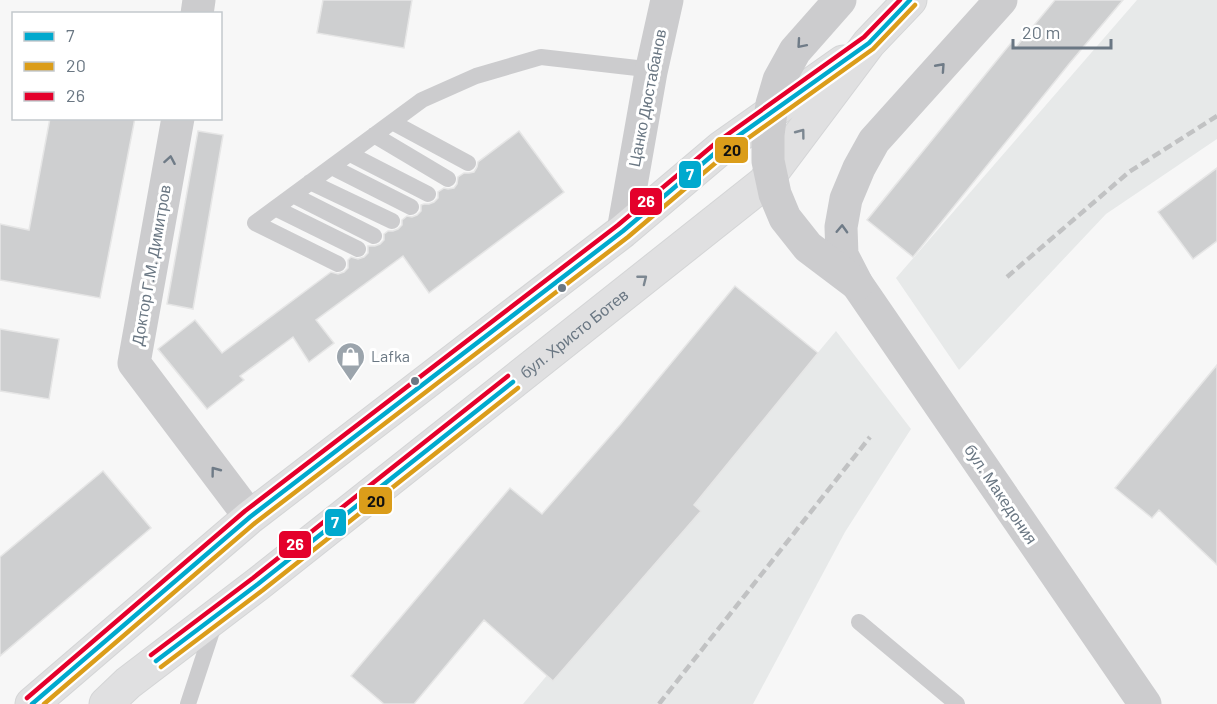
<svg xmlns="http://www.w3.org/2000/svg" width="1217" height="704" viewBox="0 0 1217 704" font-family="Barlow,sans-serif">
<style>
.built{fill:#e7e9e9}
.building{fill:#cecfd0;stroke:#e6e6e6;stroke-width:1.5}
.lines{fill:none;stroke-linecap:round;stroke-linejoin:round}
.primary-casing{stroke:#d4d5d6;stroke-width:35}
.service{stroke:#ccccce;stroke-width:16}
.minor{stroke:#ccccce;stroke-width:33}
.tertiary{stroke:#ccccce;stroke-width:33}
.primary{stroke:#e0e0e1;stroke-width:33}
.rail{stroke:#c1c2c3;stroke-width:4.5;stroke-dasharray:9 4.5;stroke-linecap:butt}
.tertiary-bridge{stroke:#ccccce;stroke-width:33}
.bus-1-casing{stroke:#fff;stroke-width:9}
.bus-2-casing{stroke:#fff;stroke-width:9}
.bus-3-casing{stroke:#fff;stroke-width:9}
.bus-1{stroke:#00a9ce;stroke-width:4.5}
.bus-2{stroke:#db9d1a;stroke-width:4.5}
.bus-3{stroke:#e4002b;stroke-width:4.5}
.oneway{stroke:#6f7b87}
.oneway2{stroke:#7c8791}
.bus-dot{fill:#6a7783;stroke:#fff;stroke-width:2}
.labels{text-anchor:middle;stroke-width:6;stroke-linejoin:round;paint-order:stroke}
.street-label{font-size:16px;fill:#6a7783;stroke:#fff}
.poi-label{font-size:16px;fill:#6a7783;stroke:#fff;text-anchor:start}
.line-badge{stroke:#fff;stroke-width:2}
.badge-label{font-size:16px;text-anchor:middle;font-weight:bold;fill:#fff}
.pale-badge-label{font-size:16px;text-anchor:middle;font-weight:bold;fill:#111}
</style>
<rect width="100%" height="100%" fill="#f7f7f7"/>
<!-- built -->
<path class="built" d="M1137,0H1217V139L1106,214L959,370L896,278Z
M836,331L911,429L845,532L753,704H523Z"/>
<!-- building -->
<path class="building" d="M323,0H412L404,48L317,33Z
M1055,0H1123L1069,64L913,257L867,220L1011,43L1016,47Z
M50,118H135L100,298L0,280V224L29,230Z
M198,131L223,135L193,309L167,304Z
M519,131L564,192L429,293L403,256L316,320L334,343L309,362L293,337L240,376L244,380L207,409L158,349L195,320L222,353L331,272L338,274L344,272L348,268V260L351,257L358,259L364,257L368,253V246H375L380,244L384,240V234L388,231H393L398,229L402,225V220L407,216L412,217L417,215L421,211V205L424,204H429L434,202L438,198V192L444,188L448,189L454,188L457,184L458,177L464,173H469L474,172L477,167L478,162Z
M1217,168V241L1193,259L1158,212Z
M735,286L818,353L694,505L701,511L553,681L484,620L414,704H384L351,676L510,488L542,514L620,425Z
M0,329L59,339L49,399L0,391Z
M1217,365V565L1159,510L1152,518L1115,488Z
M103,471L151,528L0,656V557Z"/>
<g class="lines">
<defs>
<g id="primary">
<path d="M32,704L250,517L623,231L721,148L843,62"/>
<path id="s1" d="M106,704L128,683L258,584L764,183L869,43L910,0"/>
</g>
</defs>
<!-- primary casing -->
<use href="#primary" class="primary-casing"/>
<!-- service -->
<path class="service" d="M392,122L468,163
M374,135L448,179
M350,154L428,194
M332,167L411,207
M310,182L392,221
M293,195L374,236
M275,208L358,249
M338,264L255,223L422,100L476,76L541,57L637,68L651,72
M859,622L957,704
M188,704L215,622"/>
<!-- minor -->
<path class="minor" d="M197,14L199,0
M178,118L134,363L250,517
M623,231L651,72L667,0"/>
<!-- tertiary -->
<path class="tertiary" d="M1001,0L874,141L859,168L846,199L841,227L842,255L857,284L1145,704"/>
<!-- primary -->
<use href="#primary" class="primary"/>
<!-- rail -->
<path class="rail" d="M1007,277L1129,172L1217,116
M659,704L870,437"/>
<!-- tertiary-bridge -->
<path class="tertiary-bridge" d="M840,0L795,51L779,80L772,104L768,135V161L775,194L785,218L808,247L857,284"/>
<defs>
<path id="bus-1" d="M156,661L258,584L513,382
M32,704L250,517L623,231L721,148L869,43L910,0"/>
<path id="bus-2" d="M161,667L263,590L518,388
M44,704L255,523L628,237L726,154L873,49L915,5"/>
<path id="bus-3" d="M151,655L253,578L508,376
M27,698L245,511L618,225L717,142L864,37L900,0"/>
</defs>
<!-- bus-1 casing -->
<use href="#bus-1" class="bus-1-casing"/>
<!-- bus-2 casing -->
<use href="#bus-2" class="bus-2-casing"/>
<!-- bus-3 casing -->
<use href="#bus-3" class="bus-3-casing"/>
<!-- bus-1 -->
<use href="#bus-1" class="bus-1"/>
<!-- bus-2 -->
<use href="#bus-2" class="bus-2"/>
<!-- bus-3 -->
<use href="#bus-3" class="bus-3"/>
</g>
<!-- one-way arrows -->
<defs><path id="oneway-chevron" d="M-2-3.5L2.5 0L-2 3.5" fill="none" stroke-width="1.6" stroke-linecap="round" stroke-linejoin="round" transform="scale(1.5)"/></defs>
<g class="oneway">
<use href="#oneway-chevron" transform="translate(801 44) rotate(131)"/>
<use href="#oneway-chevron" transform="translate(941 67) rotate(-48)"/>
<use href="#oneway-chevron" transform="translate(170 160) rotate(-80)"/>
<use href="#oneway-chevron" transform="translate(842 229) rotate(-88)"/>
<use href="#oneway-chevron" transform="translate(215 471) rotate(-127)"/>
</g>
<g class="oneway2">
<use href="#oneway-chevron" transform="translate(801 133) rotate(-53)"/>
<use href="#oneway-chevron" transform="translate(643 279) rotate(-38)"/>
</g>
<!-- icons -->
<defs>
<symbol id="shop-pin" viewBox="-11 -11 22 30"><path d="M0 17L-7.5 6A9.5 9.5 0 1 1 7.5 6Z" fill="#9ba4ac" stroke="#fff"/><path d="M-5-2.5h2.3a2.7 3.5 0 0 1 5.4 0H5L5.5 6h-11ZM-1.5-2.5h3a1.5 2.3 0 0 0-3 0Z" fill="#fff"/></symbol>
</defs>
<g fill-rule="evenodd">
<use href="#shop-pin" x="334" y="340" width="33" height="45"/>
</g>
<!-- markers -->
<g class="bus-dot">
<circle cx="562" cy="288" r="5"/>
<circle cx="415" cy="381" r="5"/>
</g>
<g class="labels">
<!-- street labels -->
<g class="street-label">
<text transform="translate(647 98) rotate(-79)" y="6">Цанко Дюстабанов</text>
<text transform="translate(151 265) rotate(-80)" y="6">Доктор Г.М. Димитров</text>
<text dy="6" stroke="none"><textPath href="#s1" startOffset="597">бул. Христо Ботев</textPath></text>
<text transform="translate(1001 494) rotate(56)" y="6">бул. Македония</text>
</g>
<!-- poi labels -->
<g class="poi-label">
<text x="371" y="362">Lafka</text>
</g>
</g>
<g class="line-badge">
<rect x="714" y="136" width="35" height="28" rx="6" fill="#db9d1a"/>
<rect x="678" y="160" width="24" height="29" rx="6" fill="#00a9ce"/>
<rect x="629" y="187" width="34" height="29" rx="6" fill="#e4002b"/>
<rect x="358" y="486" width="35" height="29" rx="6" fill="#db9d1a"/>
<rect x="324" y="508" width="23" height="29" rx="6" fill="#00a9ce"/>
<rect x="278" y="530" width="34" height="29" rx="6" fill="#e4002b"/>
</g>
<g class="badge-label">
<text x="690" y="180">7</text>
<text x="646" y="207">26</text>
<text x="335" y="528">7</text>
<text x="295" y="550">26</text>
</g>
<g class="pale-badge-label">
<text x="732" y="156">20</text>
<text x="376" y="507">20</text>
</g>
<!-- legend -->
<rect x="12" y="12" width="210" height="108" fill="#ffffff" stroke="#c3c9cd" stroke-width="1.5"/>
<rect x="24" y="32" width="30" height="9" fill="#00a9ce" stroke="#c3c9cd" stroke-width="1.5"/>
<text x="66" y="42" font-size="18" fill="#6a7783">7</text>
<rect x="24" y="62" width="30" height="9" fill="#db9d1a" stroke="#c3c9cd" stroke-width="1.5"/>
<text x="66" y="72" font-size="18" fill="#6a7783">20</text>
<rect x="24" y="92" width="30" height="9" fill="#e4002b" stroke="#c3c9cd" stroke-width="1.5"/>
<text x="66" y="102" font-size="18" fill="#6a7783">26</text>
<!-- scale -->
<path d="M1013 39v9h98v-9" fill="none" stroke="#6a7783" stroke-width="3"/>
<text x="1022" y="39" font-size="18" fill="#6a7783" stroke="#ffffff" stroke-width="4.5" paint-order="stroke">20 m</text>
</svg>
